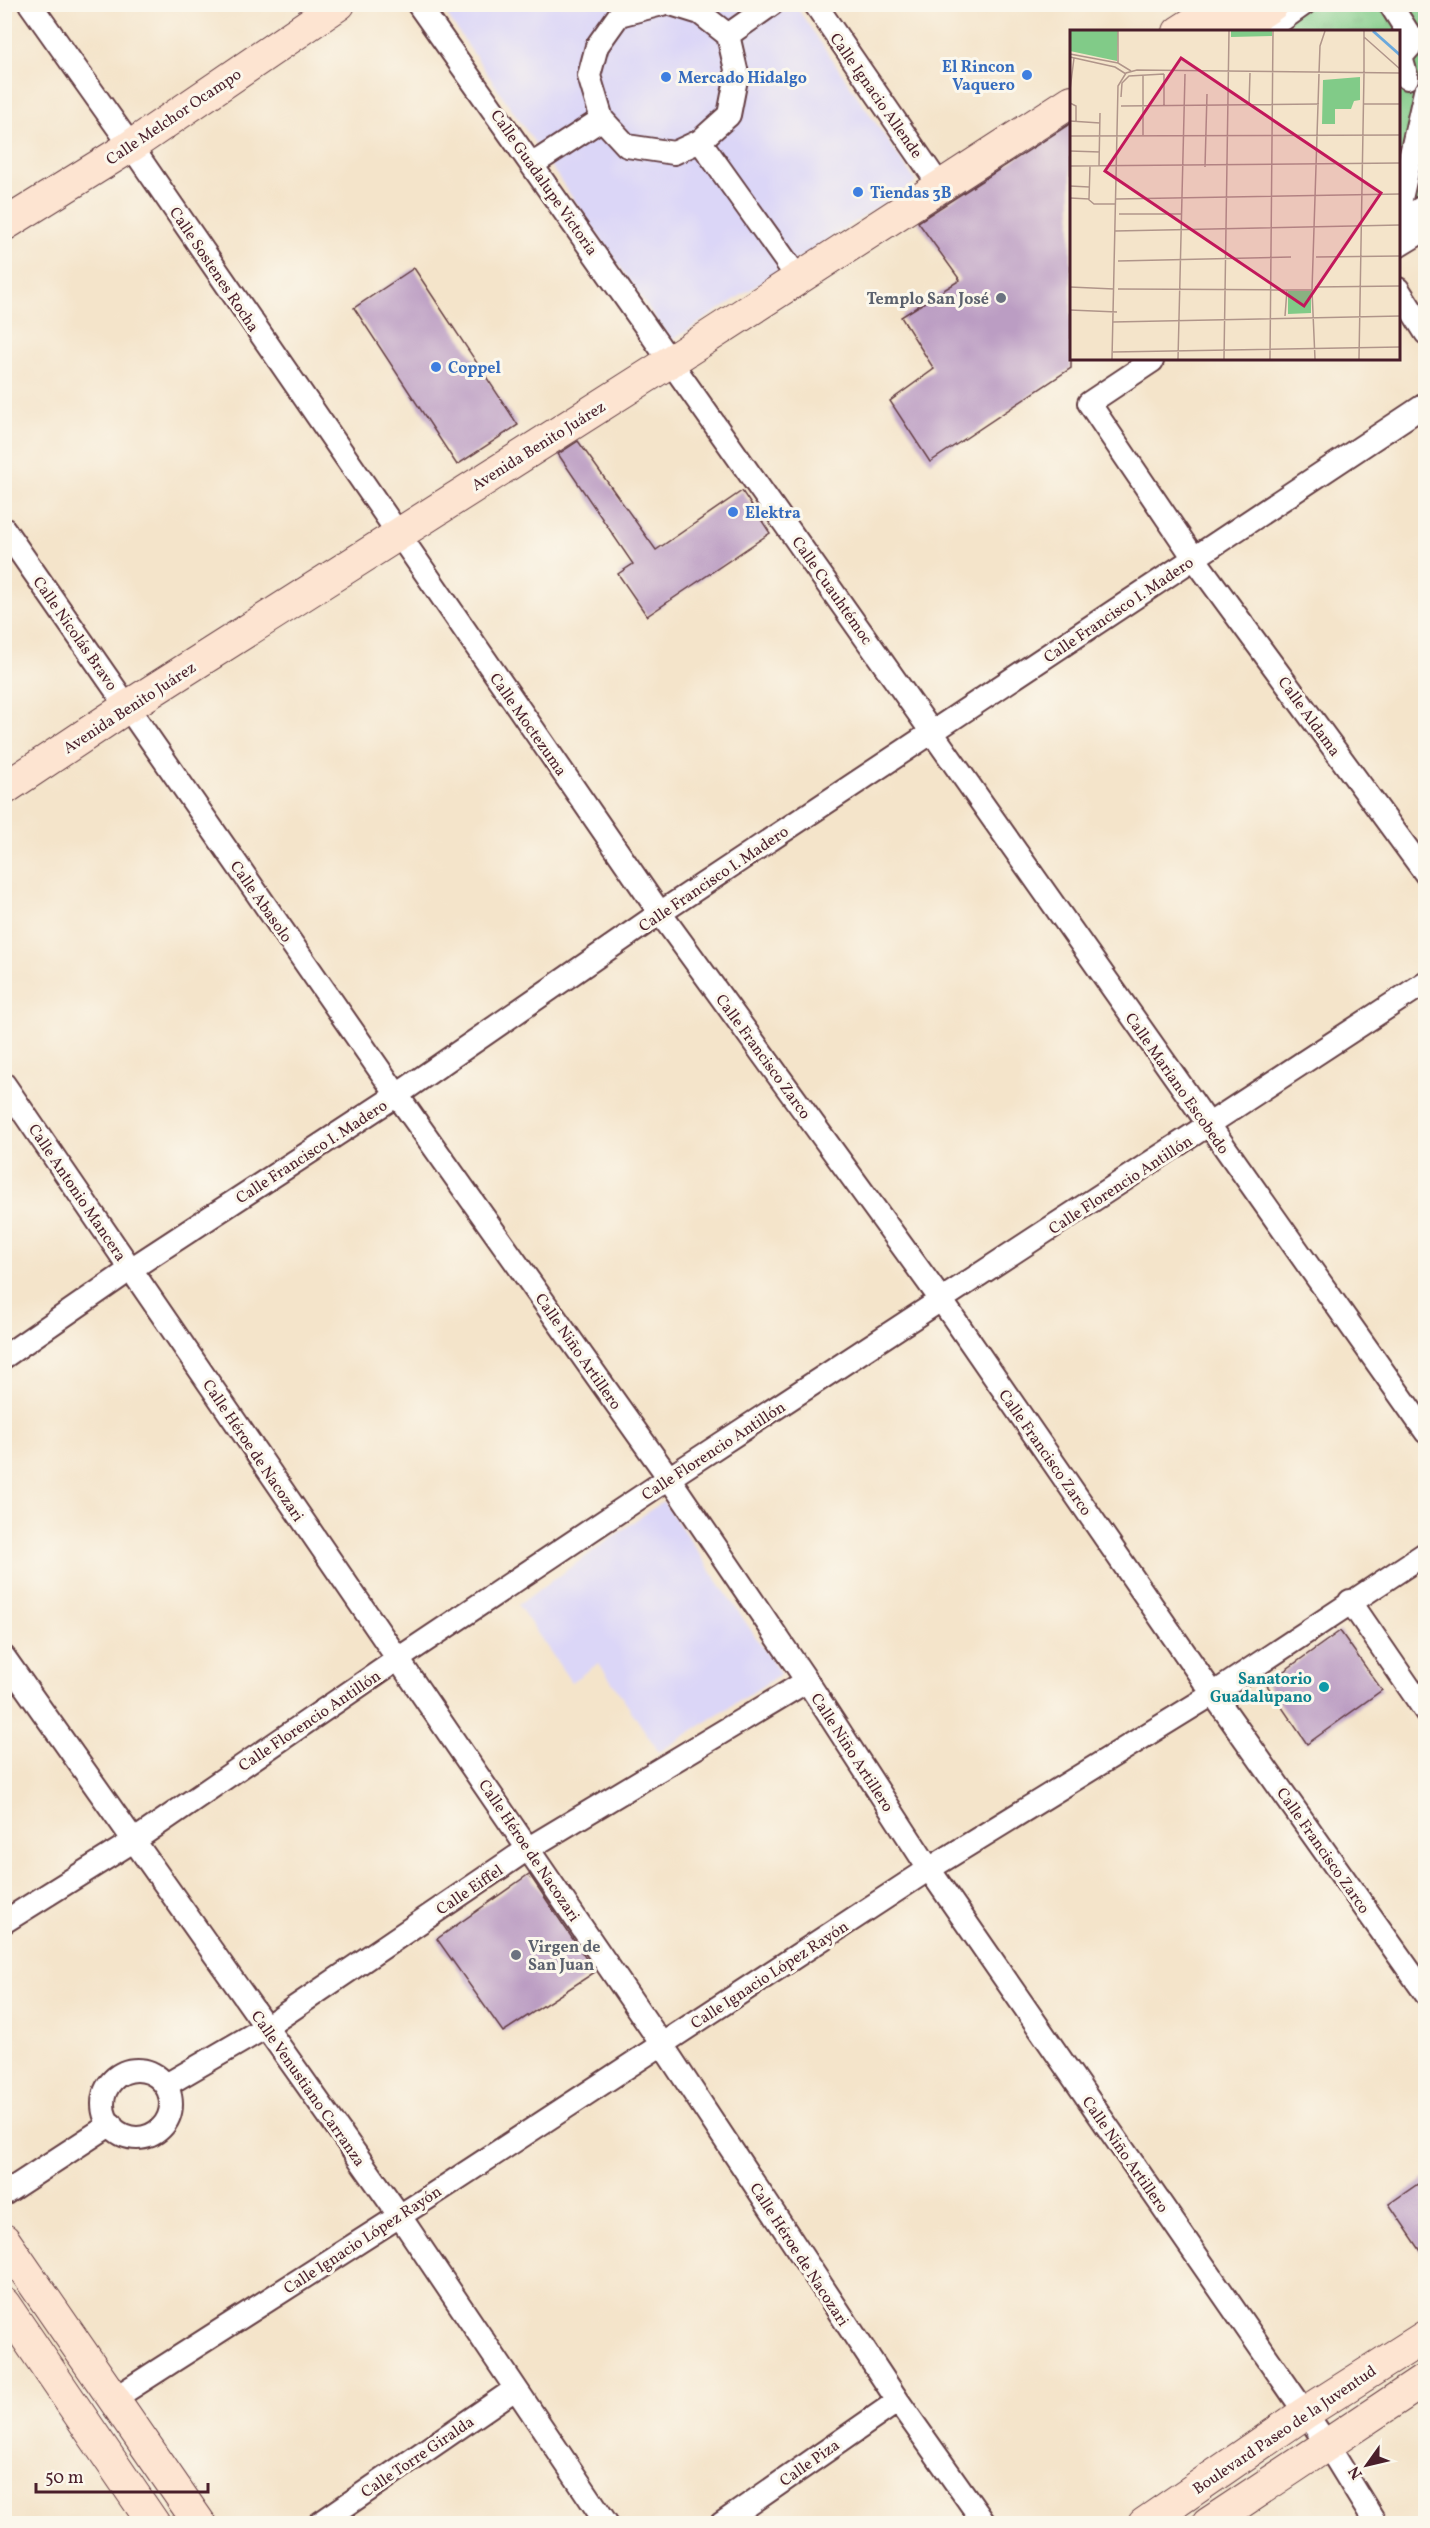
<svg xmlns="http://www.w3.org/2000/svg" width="1430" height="2528" viewBox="0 0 1430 2528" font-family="Vollkorn,serif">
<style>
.built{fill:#dbd6f7}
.park{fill:url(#park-tufts);stroke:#66755a;stroke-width:1.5}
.building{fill:#bb9dc3}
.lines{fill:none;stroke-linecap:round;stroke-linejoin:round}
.street-casing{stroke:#643d43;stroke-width:26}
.secondary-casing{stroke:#643d43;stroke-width:34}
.street{stroke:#fff;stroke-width:22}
.secondary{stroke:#fde4d1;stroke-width:32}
.shop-dot{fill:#3f7fe0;stroke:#fbf7ec;stroke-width:2}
.worship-dot{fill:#6b7280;stroke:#fbf7ec;stroke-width:2}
.culture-dot{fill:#0f9aa8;stroke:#fbf7ec;stroke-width:2}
.labels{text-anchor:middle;stroke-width:6;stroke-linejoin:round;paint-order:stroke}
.shop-label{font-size:16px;font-weight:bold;fill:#366cbe;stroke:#fbf7ec;text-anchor:start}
.street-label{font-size:16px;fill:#4a1f2b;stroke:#fbf7ec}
.worship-label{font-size:16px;font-weight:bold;fill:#5b616d;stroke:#fbf7ec;text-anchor:end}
.culture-label{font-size:16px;font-weight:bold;fill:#0d838f;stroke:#fbf7ec;text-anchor:end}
.inset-river{fill:none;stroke:#6aa8dc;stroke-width:3}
.inset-road{fill:none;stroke:#b0958a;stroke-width:1.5}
.view{fill:#c2185b;fill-opacity:0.15;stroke:#c2185b;stroke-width:3}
.inset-edge{fill:none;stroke:#4a1f2b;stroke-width:3}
</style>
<defs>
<pattern id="park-tufts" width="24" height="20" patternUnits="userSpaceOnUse" patternTransform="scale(1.5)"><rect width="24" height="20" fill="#81cb88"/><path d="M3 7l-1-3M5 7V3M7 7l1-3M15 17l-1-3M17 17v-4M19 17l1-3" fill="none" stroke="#71ae76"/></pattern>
</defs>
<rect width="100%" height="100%" fill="#fbf7ec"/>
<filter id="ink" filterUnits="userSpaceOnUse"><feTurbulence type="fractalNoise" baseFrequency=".0167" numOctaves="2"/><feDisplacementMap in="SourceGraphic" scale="12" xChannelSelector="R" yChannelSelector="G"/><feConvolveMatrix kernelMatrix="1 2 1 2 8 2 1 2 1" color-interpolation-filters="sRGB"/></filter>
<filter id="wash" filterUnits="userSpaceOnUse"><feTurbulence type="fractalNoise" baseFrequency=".008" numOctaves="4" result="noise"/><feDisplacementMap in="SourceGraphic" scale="24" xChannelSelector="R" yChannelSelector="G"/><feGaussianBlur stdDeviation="1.35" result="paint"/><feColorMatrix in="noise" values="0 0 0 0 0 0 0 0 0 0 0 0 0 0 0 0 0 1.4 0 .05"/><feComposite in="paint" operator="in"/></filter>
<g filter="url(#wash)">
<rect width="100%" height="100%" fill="#f4e4ca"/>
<!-- built -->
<path class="built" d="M440,5H795L916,182L671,341Z
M663,1501L781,1674L659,1752L599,1663L571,1682L518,1605Z"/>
<!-- park -->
<path class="park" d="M1304,5H1425V205L1399,223L1398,32H1265Z"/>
<g id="blocks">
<!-- building -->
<path class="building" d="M1071,123V368L930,462L890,401L934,369L901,317L960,280L918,222Z
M414,268L518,425L457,465L354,308Z
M578,441L656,550L742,491L770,533L647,616L618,574L633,564L558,454Z
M1340,1631L1382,1690L1307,1744L1266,1684Z
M529,1874L595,1972L503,2032L437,1939Z
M1425,2179V2257L1389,2204Z"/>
</g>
</g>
<g filter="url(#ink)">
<use href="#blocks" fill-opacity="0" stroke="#643d43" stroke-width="1.5"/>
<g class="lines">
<defs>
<path id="street" d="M30,4L131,146L660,913L942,1301L1213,1694L1426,1994
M418,4C758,478 1089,957 1426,1432
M662,4L619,15L597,46L589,76L602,119L627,146L674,153L700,141L729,115L737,74L728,35L700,13L671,4
M815,4L940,186
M1390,4L1414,42
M1265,32L1304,4
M728,35L772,4
M1407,78L1401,57L1414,42L1426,38
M700,141L798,278
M533,164L602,119
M1398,212L1425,92
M1398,223L1426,205
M1398,246L1426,229
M1398,289L1426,333
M1150,358L1152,361L1089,403L1194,558L1426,874
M4,529L397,1095L669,1478L807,1681L929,1869L1327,2444L1376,2524
M4,1084L661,2043L898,2401L985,2524
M4,1357L131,1269L397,1095L660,913L1426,404
M1350,1601L1426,1712
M4,1657L399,2215L607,2524
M4,1922L135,1840L398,1659L669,1478L1426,982
M103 2104a34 34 0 1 1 68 0a34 34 0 1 1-68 0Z
M166,2085L266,2027L529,1848L807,1681
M4,2194L111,2124
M115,2398L426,2199L929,1869L1213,1694L1426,1553
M319,2524L515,2389
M721,2524L898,2401"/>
<path id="secondary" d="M1179,32L1207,14C1237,26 1247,23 1273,4
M4,225L131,146L339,4
M4,789L127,707L671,361L1072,101
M4,2240L200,2524
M4,2304L154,2524
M1144,2524L1305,2413L1426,2336
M1208,2524L1426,2379"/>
</defs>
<!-- street casing -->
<use href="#street" class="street-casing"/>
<!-- secondary casing -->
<use href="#secondary" class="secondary-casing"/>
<!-- street -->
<use href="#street" class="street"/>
<!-- secondary -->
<use href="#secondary" class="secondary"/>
</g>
</g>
<!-- markers -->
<g class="shop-dot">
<circle cx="1027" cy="75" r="6"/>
<circle cx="666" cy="77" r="6"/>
<circle cx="858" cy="192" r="6"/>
<circle cx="436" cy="367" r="6"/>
<circle cx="733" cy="512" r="6"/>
</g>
<g class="worship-dot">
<circle cx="1001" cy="298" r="6"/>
<circle cx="516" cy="1955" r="6"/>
</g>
<circle class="culture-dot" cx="1324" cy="1687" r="6"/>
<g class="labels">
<!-- shop labels -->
<g class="shop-label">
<text x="1015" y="72" text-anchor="end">El Rincon<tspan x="1015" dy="18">Vaquero</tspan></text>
<text x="678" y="83">Mercado Hidalgo</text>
<text x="870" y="198">Tiendas 3B</text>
<text x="448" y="373">Coppel</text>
<text x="745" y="518">Elektra</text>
</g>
<!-- street labels -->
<g class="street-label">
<text transform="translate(877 95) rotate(55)" y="6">Calle Ignacio Allende</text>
<text transform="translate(173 116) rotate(-34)" y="6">Calle Melchor Ocampo</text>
<text transform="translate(545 182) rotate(55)" y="6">Calle Guadalupe Victoria</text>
<text transform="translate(215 269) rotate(56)" y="6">Calle Sostenes Rocha</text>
<text transform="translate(538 445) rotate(-32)" y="6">Avenida Benito Juárez</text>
<text transform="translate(833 590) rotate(55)" y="6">Calle Cuauhtémoc</text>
<text transform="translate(1118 609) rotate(-34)" y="6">Calle Francisco I. Madero</text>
<text transform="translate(76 633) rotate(55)" y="6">Calle Nicolás Bravo</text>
<text transform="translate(129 707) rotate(-33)" y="6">Avenida Benito Juárez</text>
<text transform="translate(1310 716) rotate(54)" y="6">Calle Aldama</text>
<text transform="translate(529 724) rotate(55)" y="6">Calle Moctezuma</text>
<text transform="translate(713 878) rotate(-34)" y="6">Calle Francisco I. Madero</text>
<text transform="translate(262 901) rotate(55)" y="6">Calle Abasolo</text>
<text transform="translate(764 1056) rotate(54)" y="6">Calle Francisco Zarco</text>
<text transform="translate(1178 1083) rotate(55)" y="6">Calle Mariano Escobedo</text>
<text transform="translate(311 1151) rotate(-33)" y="6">Calle Francisco I. Madero</text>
<text transform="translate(1120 1184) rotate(-33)" y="6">Calle Florencio Antillón</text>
<text transform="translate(78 1192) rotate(56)" y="6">Calle Antonio Mancera</text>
<text transform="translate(579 1351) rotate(55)" y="6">Calle Niño Artillero</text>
<text transform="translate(254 1450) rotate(56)" y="6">Calle Héroe de Nacozari</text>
<text transform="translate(713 1450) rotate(-33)" y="6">Calle Florencio Antillón</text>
<text transform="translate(1046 1452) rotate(55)" y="6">Calle Francisco Zarco</text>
<text transform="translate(309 1720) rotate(-34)" y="6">Calle Florencio Antillón</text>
<text transform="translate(853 1752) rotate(57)" y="6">Calle Niño Artillero</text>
<text transform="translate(530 1850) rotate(56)" y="6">Calle Héroe de Nacozari</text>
<text transform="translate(1324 1850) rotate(55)" y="6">Calle Francisco Zarco</text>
<text transform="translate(469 1889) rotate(-34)" y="6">Calle Eiffel</text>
<text transform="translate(769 1974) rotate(-33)" y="6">Calle Ignacio López Rayón</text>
<text transform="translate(309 2088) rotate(55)" y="6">Calle Venustiano Carranza</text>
<text transform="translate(1126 2154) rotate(55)" y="6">Calle Niño Artillero</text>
<text transform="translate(362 2239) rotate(-33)" y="6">Calle Ignacio López Rayón</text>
<text transform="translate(800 2254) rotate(57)" y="6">Calle Héroe de Nacozari</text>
<text transform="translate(1284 2429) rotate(-34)" y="6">Boulevard Paseo de la Juventud</text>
<text transform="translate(417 2456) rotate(-34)" y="6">Calle Torre Giralda</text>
<text transform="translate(809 2462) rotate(-35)" y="6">Calle Piza</text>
</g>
<!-- worship labels -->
<g class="worship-label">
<text x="989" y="304">Templo San José</text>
<text x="528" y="1952" text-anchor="start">Virgen de<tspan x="528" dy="18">San Juan</tspan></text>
</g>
<!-- culture labels -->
<g class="culture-label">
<text x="1312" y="1684">Sanatorio<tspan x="1312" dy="18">Guadalupano</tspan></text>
</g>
</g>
<!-- overview -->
<g transform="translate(1070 30)">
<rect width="330" height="330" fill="#f4e4ca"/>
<path d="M161,1H202V6L161,7Z" fill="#81cb88"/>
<path d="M290,47V70L284,71L281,79H265V94H252L253,50ZM218,261H241V283L218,284Z" fill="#81cb88"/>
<path d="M0,1H48L47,31L0,21Z" fill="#81cb88"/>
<path class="inset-river" d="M303,1L330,25"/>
<path class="inset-road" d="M294,7L330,39M0,24L48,33L61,41M0,27L45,37L56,44M48,33V1M249,43L250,16L255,1M294,43V1M94,44V76M73,45V105M0,60L4,28M51,67L52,53L59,46L94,44M0,73L6,76V91M294,74H330M179,75L180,43M51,76L249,74M0,91L30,93M0,106L330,105M0,121L30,122M0,136L330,133M29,136L30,83M135,137L137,64M0,156L19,157M0,168L19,169L20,136M18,169L24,174H45M46,169L330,164M49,184H112M45,201L330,195M246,227L330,226M48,231L221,227M0,257L44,259M245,257L330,256M48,259L242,260M0,280L47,282M215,286L217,260M43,292L330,286M43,322L330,317M42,329L48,56L56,43L67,40L330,43M108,329L115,44M154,329L159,1M200,329L203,1M245,329L242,260L249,44M289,329L294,43"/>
<path class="view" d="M111,28L311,163L234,276L35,141Z"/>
<rect width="330" height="330" class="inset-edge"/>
</g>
<!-- margin -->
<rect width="1430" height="2528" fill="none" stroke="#fbf7ec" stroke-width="24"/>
<!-- north arrow -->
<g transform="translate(1367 2465) rotate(236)" stroke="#fbf7ec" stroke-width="4.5" paint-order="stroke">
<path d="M0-4.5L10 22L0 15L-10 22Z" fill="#4a1f2b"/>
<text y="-9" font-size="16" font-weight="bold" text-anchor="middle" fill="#4a1f2b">N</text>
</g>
<!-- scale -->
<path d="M36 2483v9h172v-9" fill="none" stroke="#4a1f2b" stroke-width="3"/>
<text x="45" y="2483" font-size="18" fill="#4a1f2b" stroke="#fbf7ec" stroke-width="4.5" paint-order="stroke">50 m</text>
</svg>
